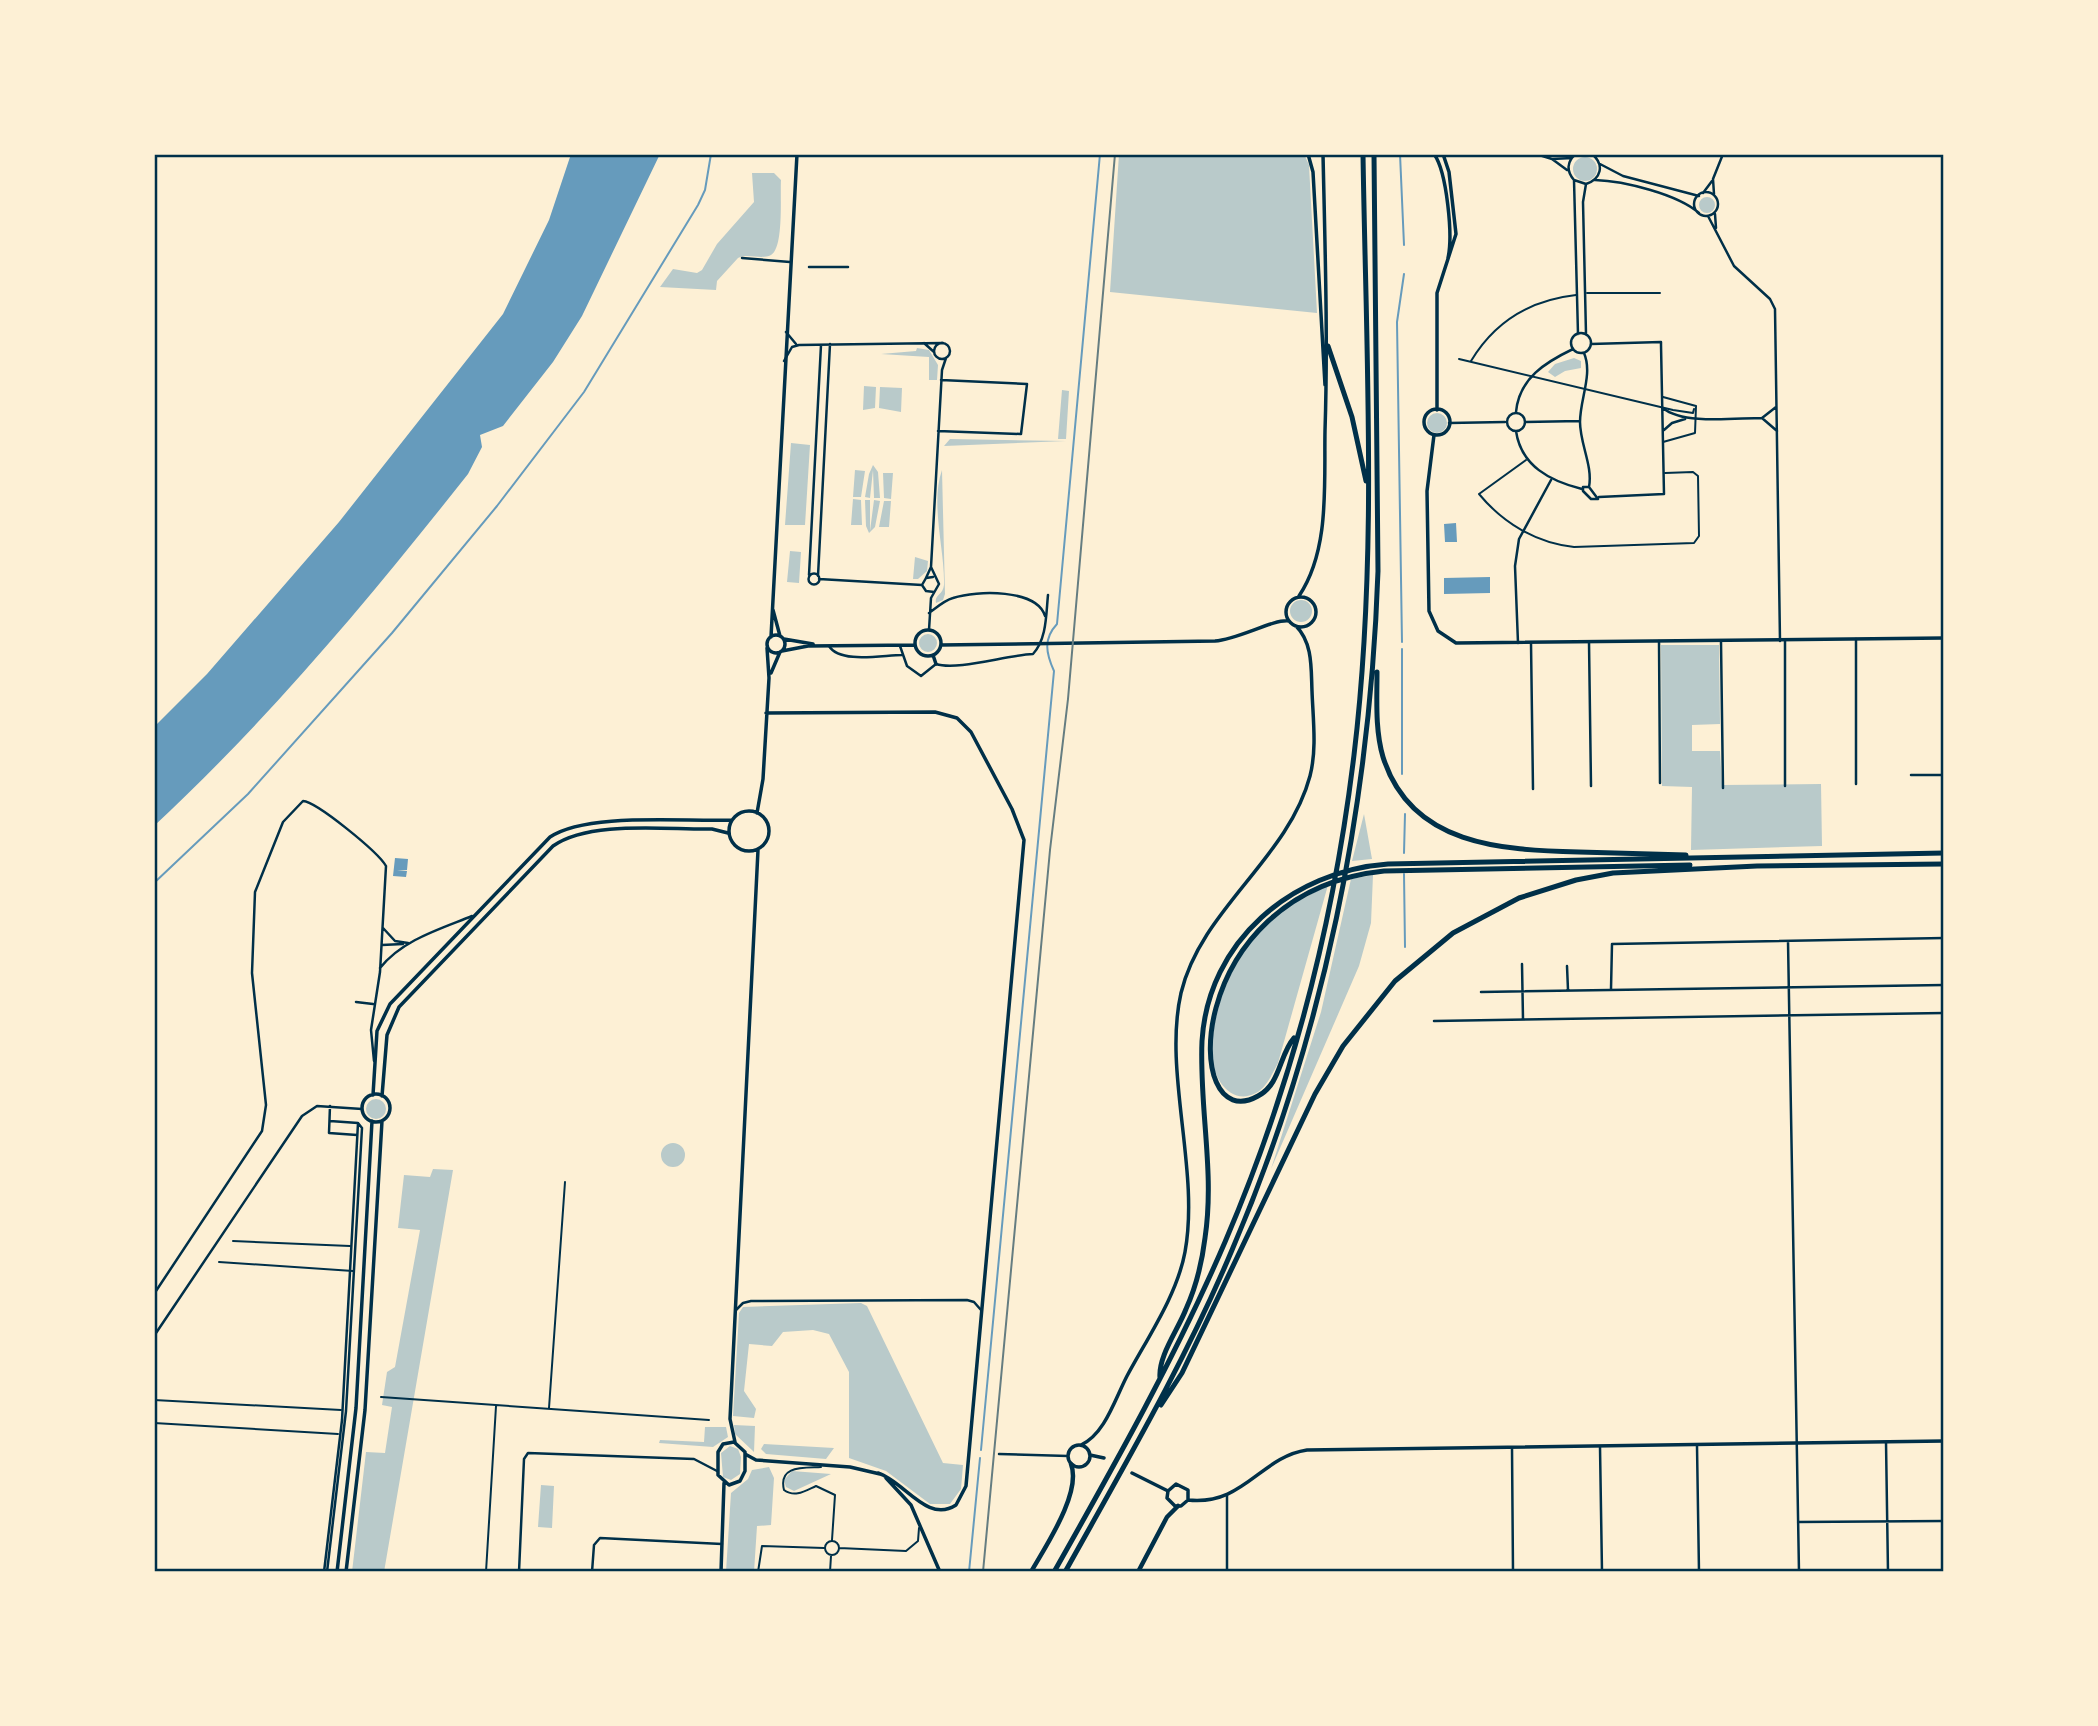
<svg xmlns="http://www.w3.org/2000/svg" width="2098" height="1726" viewBox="0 0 2098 1726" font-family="'Libre Baskerville',serif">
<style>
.green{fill:#b9caca}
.water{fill:#669bbc}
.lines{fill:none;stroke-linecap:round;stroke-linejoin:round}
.stream{stroke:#669bbc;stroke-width:2}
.service{stroke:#003049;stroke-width:2}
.pedestrian{stroke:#003049;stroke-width:2}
.minor{stroke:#003049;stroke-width:2.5}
.tertiary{stroke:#003049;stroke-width:3.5}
.trunk{stroke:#003049;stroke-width:4.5}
.motorway{stroke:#003049;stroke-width:5}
.rail{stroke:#657d81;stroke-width:2}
.neatline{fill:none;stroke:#003049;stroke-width:2.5}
</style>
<rect width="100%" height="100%" fill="#fdf0d5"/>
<!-- green -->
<path class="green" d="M1119,154H1304L1309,165L1317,313L1110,292Z
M1573 169a12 12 0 1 1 24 0a12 12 0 1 1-24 0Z
M752,173H774L781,180C780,195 784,248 771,255C761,260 748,253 738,258L717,281L716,290L660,287L673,269L697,273L702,270L717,244L754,202Z
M1699 205a8 8 0 1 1 16 0a8 8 0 1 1-16 0Z
M917,348L929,350L938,365L937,380H929V357L881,354L916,351Z
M1574,358L1581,361V368L1565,371L1555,377L1548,372L1555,364Z
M864,386L876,387L875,408L863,410Z
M880,387L902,388L901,412L879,408Z
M1062,390L1069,391L1066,439H1058Z
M1427 423a10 10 0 1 1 20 0a10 10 0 1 1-20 0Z
M950,439L1066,441L944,446Z
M791,443L810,445L805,525H785Z
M873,465L878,472L880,498H874L873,470L870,498L865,497L869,474Z
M855,470L865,471L861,497H853Z
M942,470L945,594L943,600L936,603C934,595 943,595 944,585C945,550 930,504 942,470Z
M883,473H893L891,499L884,498Z
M853,499L861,500L862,525H851Z
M865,500H870V531L874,500L880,501L875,527L869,533L866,526Z
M884,501H891L889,527H879Z
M790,551L801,552L799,583L787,582Z
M915,557L928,561L927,571L918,579H913Z
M1290 611a11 11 0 1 1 22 0a11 11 0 1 1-22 0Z
M919 643a9 9 0 1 1 18 0a9 9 0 1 1-18 0Z
M1661,645H1719L1720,724L1692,725V751H1720L1722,785L1821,784L1822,846L1691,850L1692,787L1662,786Z
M1364,814L1372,859L1352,861Z
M1373,875L1371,923L1359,966L1271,1169L1321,1012L1351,879Z
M1328,885L1278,1063C1272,1074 1267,1087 1256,1093C1231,1106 1213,1079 1212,1056C1211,1009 1233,959 1265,925C1282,907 1307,897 1328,885Z
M366 1109a10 10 0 1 1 20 0a10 10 0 1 1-20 0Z
M661 1155a12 12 0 1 1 24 0a12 12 0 1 1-24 0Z
M433,1169L453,1170L384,1572H352L366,1452L385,1453L392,1407L382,1405L387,1372L395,1367L420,1230L398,1228L404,1175L430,1177Z
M861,1303L867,1306L943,1463L963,1465L961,1489L950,1504H930L886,1471L849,1458V1372L829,1334L813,1330L783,1332L772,1346L749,1344L744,1391L756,1409L754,1418L733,1416L739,1313L743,1307Z
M734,1425L755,1426L754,1452L735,1434Z
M705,1427H726L728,1437L713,1447L659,1443L660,1440L704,1442Z
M764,1444L834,1448L826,1459L766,1454L761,1449Z
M730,1446L738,1449L741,1457L740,1474L731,1480L723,1477L721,1453Z
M769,1467L774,1478L771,1525L757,1526L754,1572H726L731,1493L748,1479L752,1470Z
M792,1471L831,1474L794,1491L786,1487L784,1480Z
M541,1485L554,1486L552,1528L538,1527Z"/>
<!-- water -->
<path class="water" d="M571,154H660L582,316L553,362L503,426L480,435L482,447L468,474C370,598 270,718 154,826V727L207,674L339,522L503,314L549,220Z
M1456,523L1457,542H1445L1444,524Z
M1490,577V593L1444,594V578Z
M395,858L408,859L407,870H397L407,871L406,877L393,876Z"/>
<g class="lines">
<!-- stream -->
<path class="stream" d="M1400,154L1404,245
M1402,642L1397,322L1404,274
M1402,774V649
M1404,853L1405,814
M1404,874L1405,947
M154,883L248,794L392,633L497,506L584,392L698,205L705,190L711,154
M981,1450L1054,671C1046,653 1043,639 1057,624L1100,154
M969,1572L980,1458"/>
<!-- service -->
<path class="service" d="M1587,293H1660
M1471,361C1495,321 1531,300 1576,295
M1663,397L1696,406L1695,433L1663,442
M1526,460L1479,494C1503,523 1536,543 1574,547L1694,543L1699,536L1698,476L1693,472L1665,473
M233,1241L350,1246
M219,1262L353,1271
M154,1400L341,1410
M154,1423L338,1434
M821,1467C804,1468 778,1465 784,1490C795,1498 805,1491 816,1486L835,1495L832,1540
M825 1548a7 7 0 1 1 14 0a7 7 0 1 1-14 0Z
M839,1548L906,1551L918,1541L919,1528
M758,1572L762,1546L824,1548
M830,1572L831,1556"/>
<!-- pedestrian -->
<path class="pedestrian" d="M1459,359L1673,410L1693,413L1694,409
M381,1397L709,1420
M549,1408L565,1182
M486,1572L496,1406"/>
<!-- minor -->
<path class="minor" d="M1536,154L1552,159
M1576,154C1567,161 1566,171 1574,180L1586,184C1601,179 1605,165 1592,154
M1600,164L1623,176L1699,196
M1567,170L1552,159L1572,158
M1574,180L1578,334
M1595,180C1624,181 1677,194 1699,213
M1694 204a12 12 0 1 1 24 0a12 12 0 1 1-24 0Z
M1703,193L1712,181
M1714,194L1713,179L1723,154
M1715,214L1716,228
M1708,216L1734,266L1770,299L1775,309L1780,641
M742,258L790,262
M809,267H848
M786,332L796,344
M1571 343a10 10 0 1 1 20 0a10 10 0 1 1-20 0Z
M1586,334L1583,202L1586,184
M924,343L934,352
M934 351a8 8 0 1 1 16 0a8 8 0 1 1-16 0Z
M1591,344L1661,342V345L1664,494L1599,497
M1584,353C1593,374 1580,399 1580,422C1580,444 1593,466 1589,487
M784,361L792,347L799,345L943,343
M1663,408C1683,425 1735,418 1762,418L1777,431
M1516,412C1519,378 1546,362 1573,349
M1507 422a9 9 0 1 1 18 0a9 9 0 1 1-18 0Z
M1762,418L1776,407
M1525,422L1580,421
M1449,423L1505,422
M1664,430L1672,423L1685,419
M938,431L1021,434L1027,384L941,380
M1516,431C1521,466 1550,481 1582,489
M1583,487H1589L1598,499H1591L1583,491Z
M808.5 579a5.5 5.5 0 1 1 11 0a5.5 5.5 0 1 1-11 0Z
M809,575L821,345
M818,576L830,344
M933,577L926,578L922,585L926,591L934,592
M926,578L931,567L942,370L946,358
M819,579L922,585
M929,613C937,607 945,600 953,598C977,590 1037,589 1045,616
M929,630L931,598L939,584L931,567
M1659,641L1660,783
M1785,641V786
M1589,642L1591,786
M1721,642L1723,788
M1518,643L1515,566L1519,539L1551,480
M1531,643L1533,789
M829,646C840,664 883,655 902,655
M900,646L907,666L921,676L936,664C957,671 1007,655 1033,654C1047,639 1046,614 1048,595
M1911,775H1944
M1856,784V639
M383,928L395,941L408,943
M1788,941L1799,1572
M382,945L403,944
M1522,964L1523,1019
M1567,966L1568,990
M380,968C402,940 440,929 472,916
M1611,989L1612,944L1944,938
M1481,992L1944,985
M356,1002L373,1004
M1434,1021L1944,1013
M330,1106L329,1133L357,1135
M154,1294L262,1131L266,1105L252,973L255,892L283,822L303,801C317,802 378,852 386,866L380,972L371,1030L374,1061
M736,1310L743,1303L751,1301L967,1300L974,1302L981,1310
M154,1336L302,1116L317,1106L362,1109
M1886,1442L1888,1572
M1697,1446L1699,1572
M1600,1447L1602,1572
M1512,1448L1513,1572
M999,1454L1068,1456
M1227,1496V1572
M1798,1522L1944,1521
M324,1572L342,1420L358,1123
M327,1572L346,1411L362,1128L358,1123L330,1121
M519,1572L524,1459L528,1453L694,1459L717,1471
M592,1572L594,1545L600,1538L722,1544
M1862,1572L1944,1571"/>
<!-- tertiary -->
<path class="tertiary" d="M1308,154L1313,172L1325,385
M1434,154C1447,172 1453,236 1448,258
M1424 422a13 13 0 1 1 26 0a13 13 0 1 1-26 0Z
M1437,410V293L1456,234L1449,172L1443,154
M1434,435L1427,491L1429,611L1438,631L1456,643L1944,638
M1299,596C1330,550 1324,484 1325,431C1328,338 1325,246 1323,154
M1286 612a15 15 0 1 1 30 0a15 15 0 1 1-30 0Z
M773,610L780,636
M915 643a13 13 0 1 1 26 0a13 13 0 1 1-26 0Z
M767 644a9 9 0 1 1 18 0a9 9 0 1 1-18 0Z
M771,637L797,154
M784,639L813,644
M941,645L1215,641C1239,639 1273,619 1289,621
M782,651L808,646L915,645
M933,655L936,664
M771,673L780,652
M766,713L935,712L957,718L971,732L1012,809L1024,840L966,1486L956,1505C927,1524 904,1481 878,1473
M729 831a20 20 0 1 1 40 0a20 20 0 1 1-40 0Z
M757,813L763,779L769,678L767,648
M362 1108a14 14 0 1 1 28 0a14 14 0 1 1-28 0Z
M373,1095L377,1031L390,1004L550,837C587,812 684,822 732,820
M382,1096L387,1035L399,1007L553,846C590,820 667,830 712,829L728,833
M734,1442L745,1452V1471L740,1481L729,1485L718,1475V1452L723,1444Z
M735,1442L730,1419L758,850
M1081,1445C1105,1434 1115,1399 1127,1376C1148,1337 1177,1295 1185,1252C1200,1170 1163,1072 1181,993C1201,909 1288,859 1310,776C1317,749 1313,719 1312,691C1311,669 1313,643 1296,626
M1068 1456a11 11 0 1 1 22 0a11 11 0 1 1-22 0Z
M745,1454L756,1460L850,1467L880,1474
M1090,1455L1104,1458
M1132,1473L1168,1491
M886,1478L911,1505L940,1572
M1168,1491L1176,1484L1188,1490V1500
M1168,1491L1167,1498L1175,1506H1181L1188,1500
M1188,1500C1244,1506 1260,1457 1307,1450L1944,1441
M337,1572L356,1408L372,1121
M346,1572L365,1410L382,1121
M721,1572L724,1483"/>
<!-- trunk -->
<path class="trunk" d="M1031,1572C1045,1547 1082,1493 1071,1464
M1138,1572L1167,1517L1178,1506"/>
<!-- motorway -->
<path class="motorway" d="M1328,346L1352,417L1366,481
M1377,672C1377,700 1375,730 1383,757C1411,846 1502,850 1579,852C1614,853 1650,854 1686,855
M1294,1038C1279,1055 1281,1084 1258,1096C1180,1140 1182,892 1384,871L1690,865
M1160,1378C1158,1356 1178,1330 1186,1309C1196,1287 1202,1262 1205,1238C1215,1172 1199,1107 1202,1041C1208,941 1292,871 1388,864L1944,853
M1161,1405L1182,1373L1315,1094L1343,1046L1395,981L1453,933L1519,898L1576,880L1613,873L1757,866L1944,864
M1054,1572C1115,1464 1176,1356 1225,1242C1291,1088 1334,921 1354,755C1378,556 1366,354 1363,154
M1065,1572C1124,1466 1185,1362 1232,1250C1324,1036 1370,804 1378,571L1374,154"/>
<!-- rail -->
<path class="rail" d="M983,1572L1050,850L1068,699L1115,154"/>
</g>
<!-- border -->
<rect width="2098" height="1726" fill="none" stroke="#fdf0d5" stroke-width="312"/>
<rect x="156" y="156" width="1786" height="1414" class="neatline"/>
</svg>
